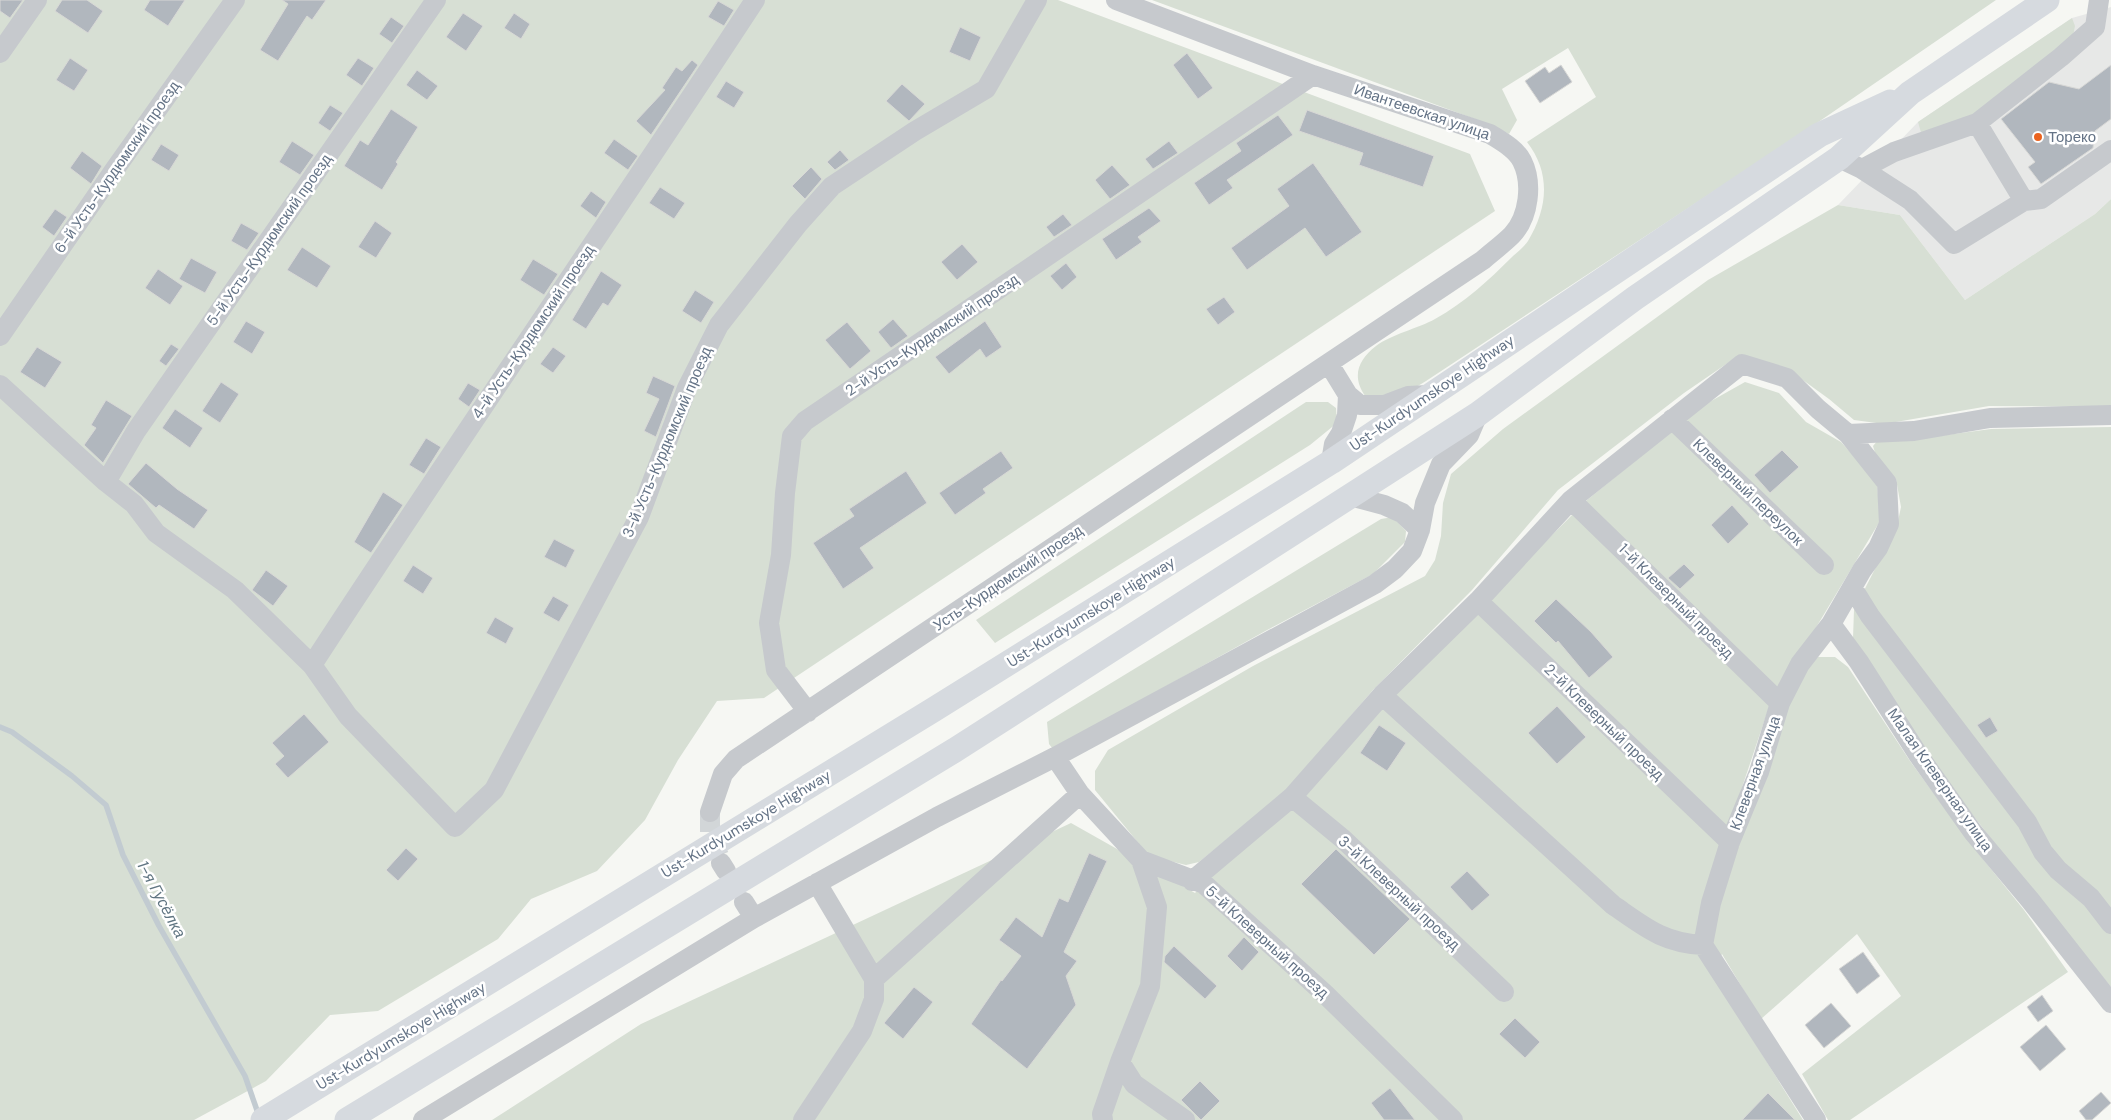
<svg xmlns="http://www.w3.org/2000/svg" width="2111" height="1120" viewBox="0 0 2111 1120" font-family="'DM Sans',sans-serif">
<style>
.built{fill:#e7e8e7}
.green{fill:#d7dfd4}
.lines{fill:none;stroke-linecap:round;stroke-linejoin:round}
.stream{stroke:#c2cbd1;stroke-width:5.5}
.building{fill:#b1b7be;stroke:#d8d8d6}
.minor-tunnel{stroke:#d2d6d8;stroke-width:20;stroke-dasharray:20 10;stroke-linecap:butt}
.minor{stroke:#c6c9cd;stroke-width:20}
.major{stroke:#d6dadf;stroke-width:25}
.poi-dot{fill:#eb631f;stroke:#fff;stroke-width:2}
.labels{text-anchor:middle;stroke-width:5;stroke-linejoin:round;paint-order:stroke}
.street-label{font-size:15px;fill:#647386;stroke:#fff}
.poi-label{font-size:15px;fill:#647386;stroke:#fff;text-anchor:start}
.water-label{font-size:16px;font-style:italic;fill:#607582;stroke:#fff}
</style>
<rect width="100%" height="100%" fill="#f6f7f3"/>
<!-- built -->
<path class="built" d="M2111,7V199L2095,214L1965,300L1900,215L1838,205L1918,122L2072,18Z"/>
<!-- green -->
<path class="green" d="M0,0H1058L1470,154L1495,211L764,698L717,701L678,760L645,820L597,871L531,899L498,939L378,1011L330,1015L266,1081L194,1120H0Z
M1152,0H1996L1814,125L1426,381L1408,392L1366,397C1351,377 1358,360 1376,346C1390,335 1419,328 1435,319C1464,303 1489,280 1512,257C1517,252 1524,247 1528,241C1548,208 1551,173 1527,142L1596,97L1568,48L1502,89L1517,120L1509,134L1491,125Z
M2072,18L2075,26L2073,36L1977,116L1922,136L1918,122Z
M2111,199V407L1989,406L1884,424L1854,420L1829,399L1789,370L1738,356L1684,393L1558,490L1472,590L1373,690L1285,792L1199,862L1186,865L1149,856L1095,790V771L1108,750L1253,666L1425,576L1435,560L1441,536L1443,503L1451,474L1503,429L1708,280L1838,205L1900,215L1965,300L2095,214Z
M1745,382L1779,393L1806,422L1841,442L1877,482L1880,521L1770,704L1727,832L1806,668L1818,657H1835L1848,667L1910,761L1970,843L2024,910L2068,972L1850,1120H1828L1802,1074L1901,996L1857,934L1761,1019L1722,954L1712,974L1803,1120H492L641,1024L1071,823L1195,893L1587,500L1704,405Z
M1306,402H1328L1336,408L1337,423L1310,445L995,643L976,620Z
M2111,427V987L2035,896L1923,750L1853,638L1854,610L1897,526L1901,507L1896,479L1876,456L1873,446L1879,439H1916L1991,429Z
M1393,517L1406,531L1405,542L1373,574L1269,629L1053,749L1049,744L1047,722L1381,519Z"/>
<g class="lines">
<!-- stream -->
<path class="stream" d="M0,727L12,732L72,776L106,805L123,855L159,926L245,1076L259,1116"/>
</g>
<!-- building -->
<path class="building" d="M0,0H23L10,18L0,11Z
M62,0H87L103,11L88,33L55,11Z
M150,0H185L168,26L144,10Z
M282,0H326L312,20L307,16L278,61L260,50L288,4Z
M718,1L734,10L724,26L708,17Z
M463,13L483,26L466,51L446,37Z
M514,13L530,24L521,39L504,28Z
M391,17L404,26L392,43L379,34Z
M960,27L981,37L970,61L949,52Z
M1187,53L1213,88L1198,99L1173,65Z
M70,58L88,70L74,91L56,80Z
M358,58L374,68L362,86L346,75Z
M692,60L698,65L651,135L636,121L665,90L662,88L676,67L682,71Z
M1561,65L1572,82L1540,103L1525,81L1545,67L1549,73Z
M2111,65V119L2095,131L2093,148L2041,184L2028,167L2035,162L2001,119L2049,82L2079,89Z
M417,70L438,86L427,100L406,85Z
M726,81L744,92L734,108L716,97Z
M902,84L925,104L909,121L886,101Z
M330,105L343,113L330,131L318,123Z
M391,109L418,127L396,162L398,164L382,190L344,166L360,140L368,145Z
M1307,110L1434,156L1423,187L1359,165L1363,153L1299,131Z
M1278,115L1293,135L1227,180L1233,188L1209,205L1194,183L1241,151L1236,143Z
M614,139L638,156L628,170L604,153Z
M292,141L314,155L300,175L279,162Z
M1169,141L1178,153L1153,169L1145,159Z
M161,144L179,155L169,171L151,160Z
M840,150L849,160L835,170L827,162Z
M82,151L102,166L91,184L70,168Z
M1313,163L1362,232L1326,257L1305,228L1247,270L1231,248L1289,206L1277,189Z
M1112,165L1130,185L1110,199L1095,180Z
M811,167L822,179L805,199L792,186Z
M660,187L685,203L674,219L649,203Z
M591,191L606,202L596,218L580,206Z
M1149,208L1161,221L1138,237L1142,242L1116,260L1102,239Z
M55,209L67,217L54,236L42,227Z
M1063,214L1072,225L1054,237L1046,227Z
M375,221L392,233L376,258L358,247Z
M241,223L259,233L247,250L231,241Z
M962,244L978,262L957,280L941,262Z
M302,247L331,266L317,288L287,270Z
M191,258L217,272L205,293L179,279Z
M533,259L558,274L544,295L520,280Z
M1066,263L1077,277L1062,290L1050,276Z
M158,269L183,286L170,305L145,288Z
M601,271L622,285L608,306L603,303L586,329L572,320Z
M695,290L714,302L701,323L682,311Z
M1224,297L1235,312L1218,325L1206,309Z
M893,319L908,336L891,348L878,332Z
M246,321L265,332L252,354L233,342Z
M985,321L1002,347L986,358L980,349L949,374L935,357Z
M847,322L871,351L850,369L825,340Z
M171,344L179,349L166,366L159,361Z
M37,347L62,362L45,388L20,372Z
M553,347L566,356L553,373L540,364Z
M653,376L675,386L656,437L644,431L659,399L646,393Z
M221,382L239,394L220,423L202,411Z
M468,383L480,390L469,407L458,399Z
M106,400L132,416L103,463L84,445L96,428L91,425Z
M175,409L203,428L190,448L162,428Z
M426,438L441,447L424,474L409,465Z
M1782,450L1799,467L1770,493L1754,475Z
M1001,451L1013,468L983,489L986,493L955,515L939,493Z
M146,463L177,489L208,510L194,529L159,505L156,508L128,484Z
M906,471L927,503L860,548L874,568L843,589L813,543L854,516L849,509Z
M383,492L403,505L371,553L354,542Z
M1732,505L1749,524L1728,544L1711,525Z
M554,539L575,550L566,568L544,557Z
M1684,564L1695,575L1680,589L1668,578Z
M413,565L433,578L423,594L403,581Z
M266,570L288,586L273,606L252,590Z
M553,596L569,605L559,622L543,613Z
M1556,599L1591,632L1613,657L1589,678L1558,641L1556,643L1534,621Z
M495,617L514,628L506,644L486,633Z
M1557,706L1586,737L1557,764L1528,733Z
M304,714L329,742L288,778L275,764L284,756L272,743Z
M1990,717L1998,731L1986,738L1977,725Z
M1379,725L1406,743L1387,771L1360,753Z
M406,848L418,859L398,881L386,870Z
M1336,849L1410,919L1374,955L1301,884Z
M1089,853L1107,861L1064,952L1077,961L1066,976L1076,1005L1027,1069L971,1024L1001,980L1002,981L1021,956L999,940L1016,917L1042,937L1059,898L1068,902Z
M1467,871L1490,895L1472,911L1450,887Z
M1244,937L1259,952L1242,971L1227,956Z
M1174,946L1217,986L1205,999L1164,962L1165,956Z
M1863,952L1880,976L1857,994L1839,969Z
M914,987L933,1002L903,1039L884,1023Z
M2042,995L2053,1011L2038,1022L2027,1007Z
M1831,1003L1851,1026L1824,1048L1805,1025Z
M1515,1018L1540,1042L1525,1058L1499,1034Z
M2046,1025L2066,1049L2040,1071L2020,1047Z
M1200,1081L1220,1101L1201,1120L1181,1100Z
M1390,1088L1415,1120H1384L1371,1103Z
M2101,1092L2111,1103L2092,1120H2086L2079,1111Z
M1768,1093L1795,1120H1742Z"/>
<g class="lines">
<!-- minor-tunnel -->
<path class="minor-tunnel" d="M710,812V836L719,856"/>
<!-- minor -->
<path class="minor" d="M0,53L37,0
M1977,123L2024,201
M1839,158L1862,169L1894,152L1977,123L2061,57L2095,27L2099,0
M1862,169L1910,200L1954,244L2024,201L2041,199L2111,150
M0,336L115,169L235,0
M1329,364L1348,395L1360,405H1384L1408,396L1428,395
M0,385L106,482L134,504L156,533L235,590L312,665L348,716L455,827L494,790L639,517L687,388L719,325L798,224L832,186L915,131L986,89L1037,0
M1672,419L1824,565
M1848,434L1914,431L1990,418L2111,415
M1331,462L1334,444L1341,433L1347,415L1348,395
M106,482L136,431L436,0
M1350,496L1384,505L1402,513L1420,530
M1571,500L1780,703
M1852,587L1870,616L2027,822L2043,852L2058,870L2091,898L2111,924
M1478,601L1730,842
M1831,624L1859,662L1919,756L1973,832L2030,900L2111,1003
M312,665C457,442 609,223 755,0
M1382,695L1613,905C1645,927 1663,943 1703,945
M808,712L776,670L769,623L781,555L785,493L792,436L805,421L1313,75
M1055,757L1080,794L1141,860L1204,884L1325,994L1453,1120
M1292,797L1343,839L1504,992
M710,812L723,774L736,759L1483,260C1492,252 1503,244 1512,235C1529,217 1533,183 1522,161C1516,149 1501,141 1490,134L1313,75L1116,0
M721,863L726,871
M1192,881L1292,797L1382,695L1478,601L1571,500L1742,364L1787,378L1818,409L1848,434L1887,483L1889,524L1878,548L1862,570L1831,624L1800,664L1780,703L1759,772L1730,842L1711,903L1703,945L1816,1120
M744,902L754,918
M874,979L1080,794
M1120,1062L1134,1084L1185,1120
M423,1120L754,918L937,817L1055,757L1375,584L1395,569L1412,551L1420,530L1425,503L1441,464L1469,435L1478,414
M803,1120L862,1031L874,999V979L817,883
M1103,1120L1102,1114L1120,1062L1150,986L1157,907L1141,860"/>
<!-- major -->
<path class="major" d="M263,1120L933,710L1331,462L1819,135L1890,102
M347,1120L955,750L1478,414L1635,298L1839,158L1910,93L2047,0"/>
</g>
<!-- markers -->
<circle class="poi-dot" cx="2038" cy="137" r="5"/>
<g class="labels">
<!-- street labels -->
<g class="street-label">
<text transform="translate(1422 112) rotate(19)" y="5">Ивантеевская улица</text>
<text transform="translate(117 167) rotate(-55)" y="5">6-й Усть-Курдюмский проезд</text>
<text transform="translate(269 240) rotate(-55)" y="5">5-й Усть-Курдюмский проезд</text>
<text transform="translate(533 332) rotate(-56)" y="5">4-й Усть-Курдюмский проезд</text>
<text transform="translate(932 335) rotate(-34)" y="5">2-й Усть-Курдюмский проезд</text>
<text transform="translate(1432 393) rotate(-34)" y="5">Ust-Kurdyumskoye Highway</text>
<text transform="translate(667 442) rotate(-67)" y="5">3-й Усть-Курдюмский проезд</text>
<text transform="translate(1748 492) rotate(44)" y="5">Клеверный переулок</text>
<text transform="translate(1008 578) rotate(-34)" y="5">Усть-Курдюмский проезд</text>
<text transform="translate(1676 601) rotate(45)" y="5">1-й Клеверный проезд</text>
<text transform="translate(1091 612) rotate(-32)" y="5">Ust-Kurdyumskoye Highway</text>
<text transform="translate(1604 722) rotate(44)" y="5">2-й Клеверный проезд</text>
<text transform="translate(1755 773) rotate(-70)" y="5">Клеверная улица</text>
<text transform="translate(1940 780) rotate(55)" y="5">Малая Клеверная улица</text>
<text transform="translate(746 824) rotate(-31)" y="5">Ust-Kurdyumskoye Highway</text>
<text transform="translate(1399 893) rotate(43)" y="5">3-й Клеверный проезд</text>
<text transform="translate(1267 942) rotate(42)" y="5">5-й Клеверный проезд</text>
<text transform="translate(401 1036) rotate(-31)" y="5">Ust-Kurdyumskoye Highway</text>
</g>
<!-- poi labels -->
<g class="poi-label">
<text x="2048" y="142">Тореко</text>
</g>
<!-- water labels -->
<g class="water-label">
<text transform="translate(162 899) rotate(62)" y="6">1-я Гусёлка</text>
</g>
</g>
</svg>
